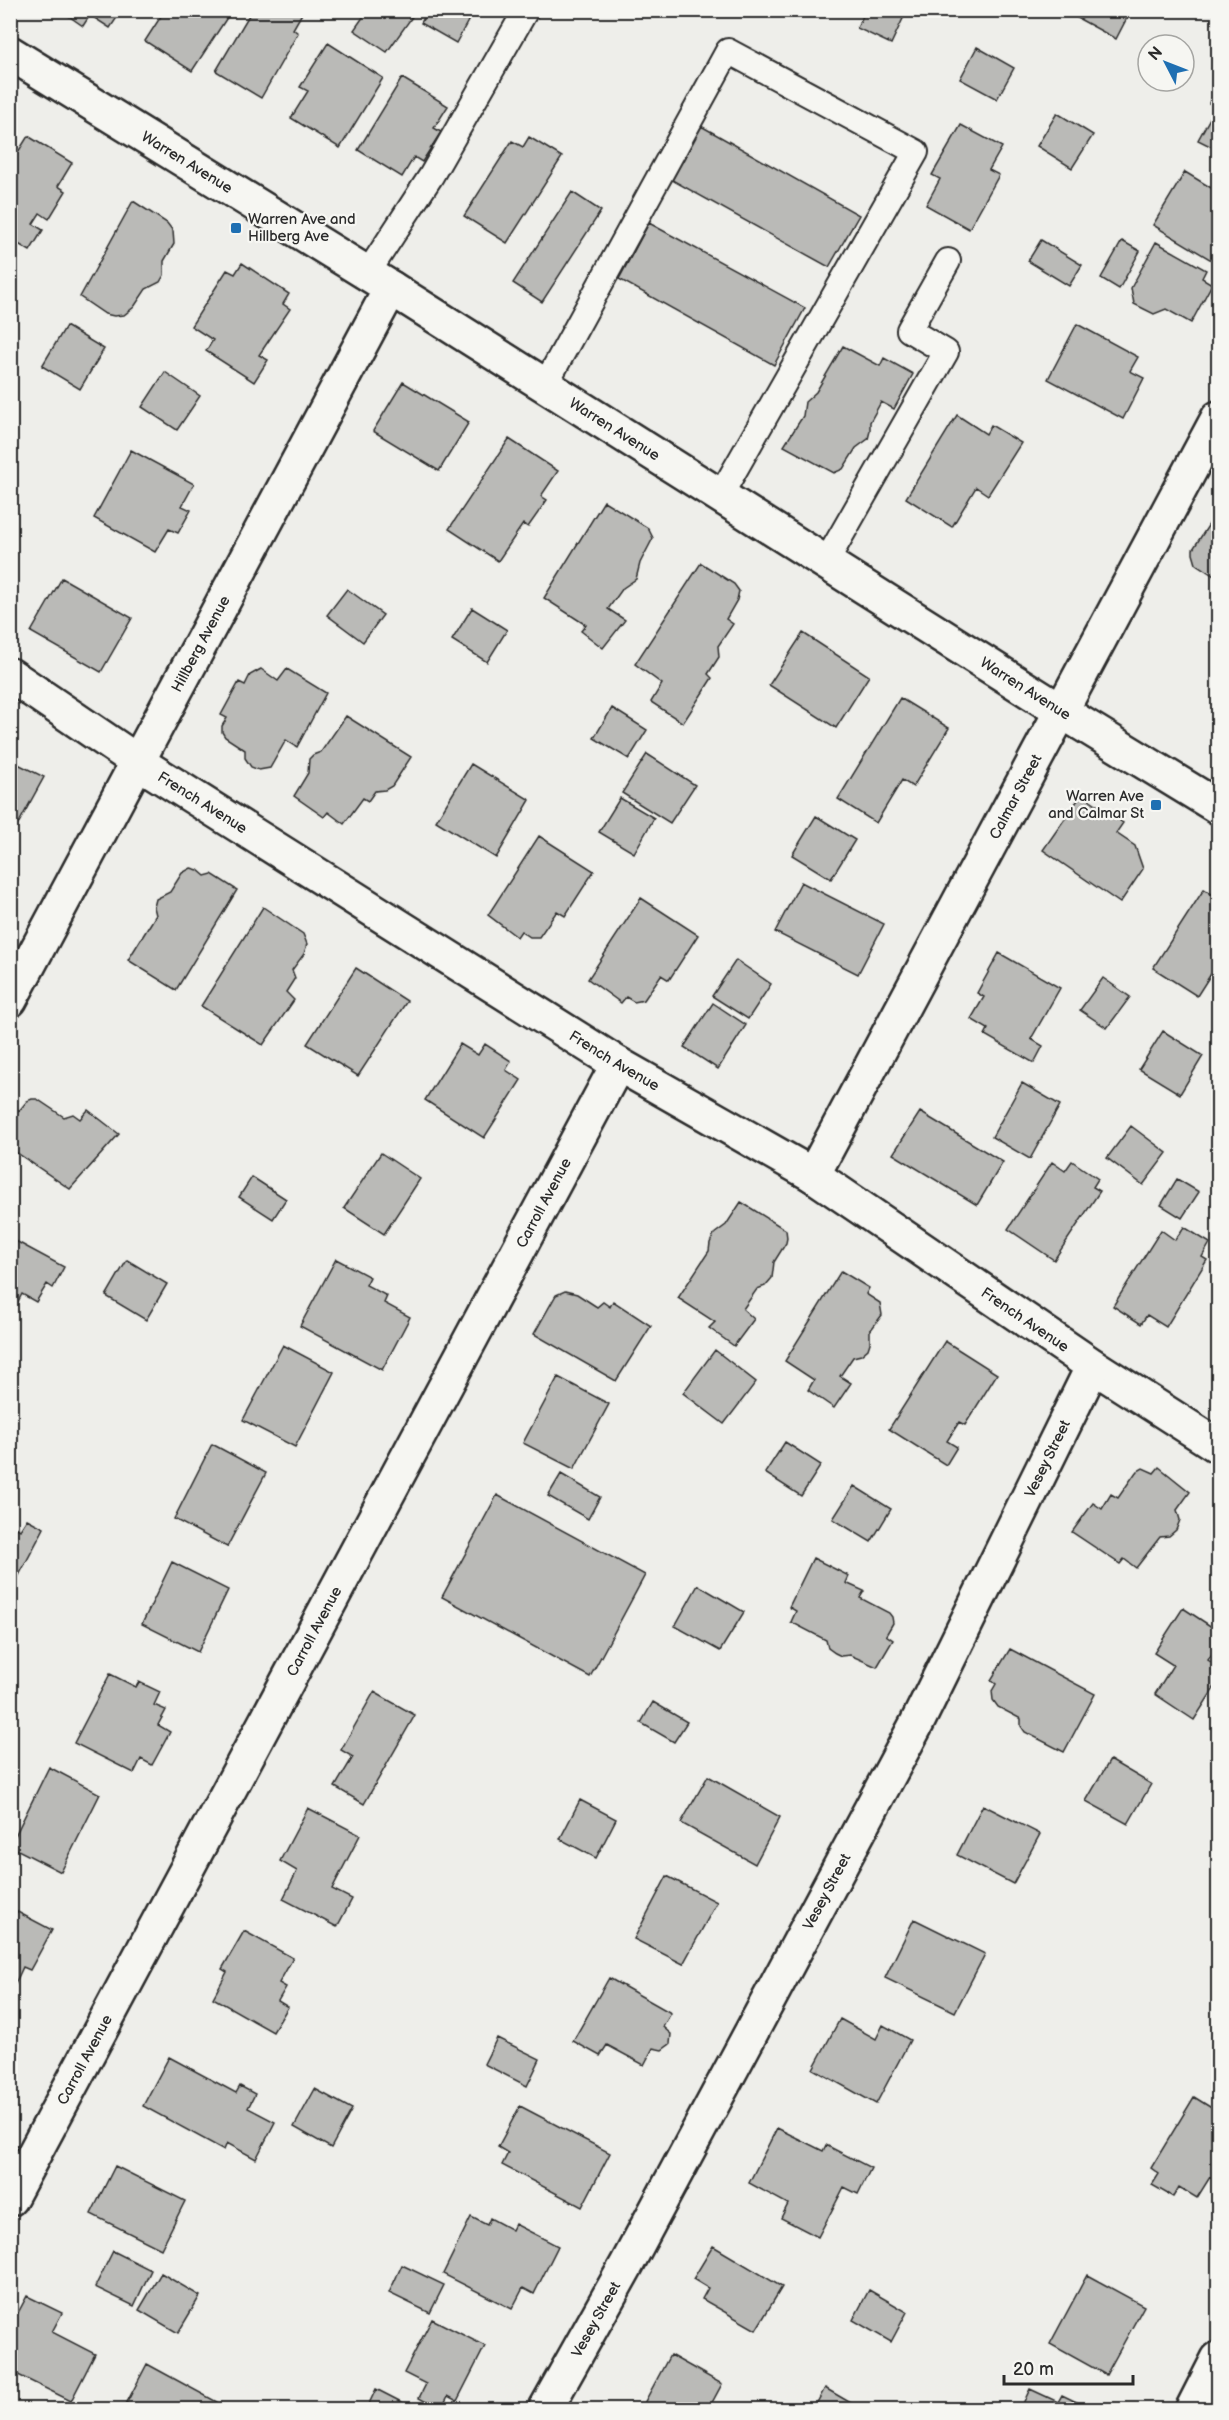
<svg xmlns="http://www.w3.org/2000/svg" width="1229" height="2420" viewBox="0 0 1229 2420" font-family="'Balsamiq Sans',sans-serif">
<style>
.building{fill:#babab7;stroke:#2b2b2b;stroke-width:1.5}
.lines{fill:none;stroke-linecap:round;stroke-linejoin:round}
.service-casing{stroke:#2b2b2b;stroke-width:28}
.minor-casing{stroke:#2b2b2b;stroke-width:38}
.tertiary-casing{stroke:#2b2b2b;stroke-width:38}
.secondary-casing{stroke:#2b2b2b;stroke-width:38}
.service{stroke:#f6f6f2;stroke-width:24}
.minor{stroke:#f6f6f2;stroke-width:33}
.tertiary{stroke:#f6f6f2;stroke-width:33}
.secondary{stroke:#f6f6f2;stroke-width:33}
.poi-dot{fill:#1f6fb2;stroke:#f6f6f2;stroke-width:2}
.labels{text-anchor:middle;stroke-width:4.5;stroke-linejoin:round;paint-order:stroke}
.street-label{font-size:15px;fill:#2b2b2b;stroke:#f6f6f2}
.poi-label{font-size:15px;fill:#2b2b2b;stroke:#f6f6f2;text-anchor:start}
</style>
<rect width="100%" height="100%" fill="#eeeeea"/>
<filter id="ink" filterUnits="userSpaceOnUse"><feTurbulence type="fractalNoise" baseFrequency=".0167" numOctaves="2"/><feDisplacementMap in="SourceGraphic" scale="12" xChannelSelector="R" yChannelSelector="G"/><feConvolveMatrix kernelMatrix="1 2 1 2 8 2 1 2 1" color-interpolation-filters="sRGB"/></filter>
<g filter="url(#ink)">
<!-- building -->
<path class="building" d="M60,10H122L110,28L90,15L83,26Z
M165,10H232L192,71L145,41Z
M252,10H304L293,29L298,33L261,98L216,71Z
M368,10H403L412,17L387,52L354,30Z
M428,10H474L456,43L421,23Z
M866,10H907L891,44L857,28Z
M1063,10H1131L1116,39Z
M328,43L383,78L340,148L291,118L308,91L300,87Z
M977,47L1014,68L997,99L960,79Z
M402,78L448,106L434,128L441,132L422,162L414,157L402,177L358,150Z
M1218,87V150L1198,140L1216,107L1209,103Z
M1057,113L1093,135L1072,168L1037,146Z
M961,125L1002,147L989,170L999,175L969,229L926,205L940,179L932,175Z
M701,126L859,215L829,267L672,180Z
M28,136L72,163L58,186L66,191L49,219L40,213L33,224L43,230L30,251L10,239V165Z
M529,137L562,157L507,243L464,216L512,141L523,147Z
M1185,172L1218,192V264L1153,225Z
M572,192L601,211L542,302L513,283Z
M133,201L167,223L173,231L174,244L164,261V275L160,282L146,289L134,307L124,315L114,316L105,314L80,297Z
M649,223L805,308L774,365L619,279Z
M1041,240L1082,265L1069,286L1028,261Z
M1122,241L1140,251L1119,289L1101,278Z
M1156,242L1206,270L1202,278L1212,284L1191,323L1166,309L1154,314L1134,304L1131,288Z
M242,263L289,294L283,304L290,309L259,355L268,360L254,382L206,351L213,340L191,326L227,270L235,274Z
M1077,324L1138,357L1130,371L1144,378L1123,419L1048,379Z
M66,326L104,349L80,389L42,366Z
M843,346L880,366L884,358L913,374L894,409L881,402L870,422V431L868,439L856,448L843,469L834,473L784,446L803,416L805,402L816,392Z
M165,372L200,396L177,430L142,407Z
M403,382L469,422L439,471L373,431Z
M957,415L986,434L991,425L1021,443L988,495L976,487L952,527L906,498Z
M509,439L558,471L541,496L547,500L528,527L523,524L498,561L449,529Z
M131,450L194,484L182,506L191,510L178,533L169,529L155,552L94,518Z
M604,501L648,528L653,538L640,563L636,579L623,588L608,609L625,620L603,648L581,631L586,625L544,598Z
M1217,512L1218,513V584L1214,576L1196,564L1193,554V549Z
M701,563L734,584L739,591L737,600L726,619L733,624L718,646L719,657L708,674L712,678L683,723L651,702L662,684L635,664Z
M62,578L132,618L101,672L31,632Z
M347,589L383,615L363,642L327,615Z
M472,608L507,630L487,662L452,640Z
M803,633L869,676L836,728L769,685Z
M261,669L278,681L287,669L326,693L297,747L286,740L270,768L259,770L251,767L245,758V750L225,737L222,732V726L227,718L221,715L239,682L245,685L250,675Z
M900,698L949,728L913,787L902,780L876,823L838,799Z
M612,708L647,730L629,759L594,738Z
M346,716L411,757L392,786L385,790L375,791L368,801L363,798L344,824L328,812L324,817L294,796L308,773L309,759L313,755L321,752Z
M647,754L695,785L670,823L622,793Z
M10,760L44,777L10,839Z
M471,764L530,800L496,858L436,821Z
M1082,794L1123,823L1116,833L1135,846L1143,869L1120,903L1043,850Z
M620,798L654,818L634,853L599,832Z
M816,816L855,840L831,879L792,855Z
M539,836L594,871L565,916L557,911L539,937H530L521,931L517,937L488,915Z
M191,868L198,870L205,876L212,874L237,890L176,990L128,960L156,915L154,907L156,899L170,892L182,873Z
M801,882L884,924L858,974L775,932Z
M1204,889L1218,898V967L1216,966L1197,996L1153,968Z
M641,898L698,935L669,980L661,975L644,1000L634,1002L626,997L621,1003L588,979Z
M263,907L303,934L307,944L304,954L292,970L295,978L286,992L294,1000L263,1045L201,1006Z
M999,953L1060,988L1031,1039L1043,1046L1034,1063L985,1035L988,1029L971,1019L984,997L977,993Z
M736,960L771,984L748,1019L712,996Z
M356,968L407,1001L358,1076L307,1044Z
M1103,978L1130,997L1107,1028L1080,1010Z
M713,1003L746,1025L718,1069L684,1047Z
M1163,1031L1203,1056L1180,1094L1139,1069Z
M460,1044L478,1055L485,1044L511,1061L506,1070L521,1080L484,1138L425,1100Z
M1022,1083L1060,1105L1030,1159L992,1137Z
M32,1099H37L64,1117L73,1114L80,1119L88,1110L119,1134L70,1189L10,1148V1109L13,1106L19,1111L27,1101Z
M920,1112L1003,1162L977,1205L893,1154Z
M1131,1126L1167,1153L1143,1185L1107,1158Z
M381,1153L420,1179L384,1234L344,1208Z
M1072,1161L1098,1179L1093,1187L1100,1191L1054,1260L1008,1229L1052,1162L1065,1171Z
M252,1177L286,1199L273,1219L239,1197Z
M1177,1179L1199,1192L1182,1218L1161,1205Z
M741,1202L786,1230L787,1238L786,1243L774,1262L772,1278L765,1286L757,1289L743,1309L754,1319L734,1346L709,1328L715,1322L678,1298L709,1251L710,1243L714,1234L726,1225Z
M1184,1227L1210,1243L1202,1257L1207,1260L1166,1327L1147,1315L1141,1324L1113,1306L1161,1230L1175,1240Z
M10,1238L64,1267L53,1288L47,1284L36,1302L22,1294L15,1307L10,1305Z
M336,1259L370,1277L366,1285L387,1296L384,1303L410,1317L382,1370L300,1326Z
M127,1260L167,1284L146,1320L106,1296Z
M841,1271L869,1288L866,1294L880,1303L882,1315L870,1331V1343L868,1349L861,1355L853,1357L840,1376L851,1383L834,1408L808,1390L814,1380L785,1361Z
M565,1291L577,1294L597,1307L603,1302L610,1307L613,1301L651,1326L616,1381L534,1334L556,1295Z
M945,1341L997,1374L965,1425L959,1422L947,1441L957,1447L946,1465L889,1429Z
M283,1345L334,1372L295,1447L243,1420Z
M715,1350L756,1382L724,1424L683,1393Z
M558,1377L609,1404L574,1469L523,1443Z
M785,1442L821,1465L801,1496L765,1473Z
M212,1444L266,1473L227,1547L174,1519Z
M1159,1467L1190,1492L1177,1510L1180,1520L1176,1530L1169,1536L1160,1537L1136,1568L1124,1559L1120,1564L1072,1532L1093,1503L1102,1509L1111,1494L1118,1498L1136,1472L1143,1468L1154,1473Z
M561,1474L600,1497L588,1519L548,1496Z
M854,1486L891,1509L871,1542L833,1519Z
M497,1495L645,1575L590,1677L442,1597Z
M27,1519L44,1528L16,1581L10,1578V1524L20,1530Z
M813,1558L849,1576L846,1583L864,1591L860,1598L889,1613L892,1617L893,1623L886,1635L893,1640L877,1667L850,1655L841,1656L835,1653L828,1648L826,1640L791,1622L796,1611L789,1607Z
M172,1562L228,1590L198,1652L142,1624Z
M698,1585L744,1612L720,1651L675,1626Z
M1183,1608L1218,1631V1645L1208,1660L1218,1667V1682L1194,1720L1155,1694L1173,1665L1154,1653Z
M1010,1649L1095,1694L1064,1752L1025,1732L1021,1726V1719L998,1707L993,1700L992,1691L996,1684L991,1680Z
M110,1674L136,1687L139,1682L160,1692L154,1705L166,1710L158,1725L170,1732L152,1765L141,1759L134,1773L74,1743Z
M374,1692L415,1715L364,1804L335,1787L353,1757L341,1750Z
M653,1702L687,1722L674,1742L641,1723Z
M1110,1760L1151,1784L1128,1824L1086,1801Z
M49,1767L100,1794L61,1872L10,1846Z
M708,1776L780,1817L755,1864L681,1823Z
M580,1800L616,1819L596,1858L560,1839Z
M983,1805L1040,1834L1013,1884L957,1855Z
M308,1808L360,1835L332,1889L352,1899L337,1927L283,1899L297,1871L280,1861Z
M667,1876L717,1902L683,1964L634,1939Z
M10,1908L52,1930L30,1970L23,1967L15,1984L10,1981Z
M914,1919L985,1954L955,2012L885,1978Z
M244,1931L293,1958L279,1983L286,1987L278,2001L288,2007L273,2032L213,1998L227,1972L222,1969Z
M609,1978L671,2013L663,2027L671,2034L670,2044L662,2050L653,2048L644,2065L607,2045L600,2056L573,2041Z
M840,2019L876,2039L883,2025L910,2040L876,2104L813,2069Z
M497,2038L540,2059L527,2086L484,2064Z
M169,2057L236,2093L240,2086L255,2094L248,2108L275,2122L256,2159L227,2143L224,2150L143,2106Z
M315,2089L352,2109L331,2148L294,2127Z
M1194,2097L1218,2112V2158L1216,2162L1218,2163V2182L1210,2177L1197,2198L1179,2187L1173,2197L1152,2185L1159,2174L1151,2168Z
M520,2106L610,2153L582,2207L502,2165L508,2153L498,2147Z
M777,2128L823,2151L826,2145L871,2168L858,2194L844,2187L818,2237L781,2218L788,2204L749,2183Z
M115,2166L185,2201L161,2249L91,2214Z
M471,2217L487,2225L490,2218L512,2230L515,2224L558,2246L534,2294L523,2288L512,2309L443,2274Z
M713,2246L782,2287L756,2330L702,2299L708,2288L693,2279Z
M113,2251L151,2270L134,2306L95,2287Z
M402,2265L444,2285L430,2313L389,2293Z
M161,2273L200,2296L178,2333L139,2310Z
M1087,2275L1144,2306L1106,2375L1050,2344Z
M869,2290L907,2312L891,2342L853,2320Z
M27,2296L62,2313L52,2332L95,2354L71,2401L10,2371V2328Z
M432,2319L485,2346L457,2401L448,2396L441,2410L419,2398L426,2384L404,2373Z
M670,2355L722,2384L708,2410L641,2409Z
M147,2364L217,2402L213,2410H123Z
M825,2388L863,2410H813Z
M376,2389L417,2410H366Z
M1030,2389L1058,2402L1062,2395L1089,2408L1020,2410Z"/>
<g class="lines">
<defs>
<path id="service" d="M367,274L431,176L526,10
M545,385L728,51L916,152L720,496
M826,562L946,352L909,330L948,261"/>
<g id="minor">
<path id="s1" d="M10,675L138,762L618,1064L813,1175L1093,1366L1218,1446"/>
<path id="s2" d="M813,1175L1218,418"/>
<path id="s3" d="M10,2199L618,1064"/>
<path id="s4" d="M545,2410L627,2264L917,1723L1093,1366"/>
<path d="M1192,2410L1218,2359"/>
</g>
<g id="tertiary">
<path id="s5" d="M10,1000L391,288"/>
</g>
<g id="secondary">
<path id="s6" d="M10,53L391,288L1061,711L1218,807"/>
</g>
</defs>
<!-- service casing -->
<use href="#service" class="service-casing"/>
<!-- minor casing -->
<use href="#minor" class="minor-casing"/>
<!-- tertiary casing -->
<use href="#tertiary" class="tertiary-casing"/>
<!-- secondary casing -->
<use href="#secondary" class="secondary-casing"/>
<!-- service -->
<use href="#service" class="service"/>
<!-- minor -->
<use href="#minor" class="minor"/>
<!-- tertiary -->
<use href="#tertiary" class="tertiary"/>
<!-- secondary -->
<use href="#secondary" class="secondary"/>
</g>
</g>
<!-- markers -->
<g class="poi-dot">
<rect x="230" y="222" width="12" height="12" rx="3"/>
<rect x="1150" y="799" width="12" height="12" rx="3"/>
</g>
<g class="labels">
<!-- street labels -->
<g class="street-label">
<text dy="5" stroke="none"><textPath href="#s6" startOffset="208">Warren Avenue</textPath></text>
<text dy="5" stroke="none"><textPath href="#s6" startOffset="712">Warren Avenue</textPath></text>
<text dy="5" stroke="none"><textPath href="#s5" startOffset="404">Hillberg Avenue</textPath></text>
<text dy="5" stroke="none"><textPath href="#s6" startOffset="1198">Warren Avenue</textPath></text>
<text dy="5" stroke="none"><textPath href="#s2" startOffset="429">Calmar Street</textPath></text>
<text dy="5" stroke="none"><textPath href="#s1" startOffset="231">French Avenue</textPath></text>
<text dy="5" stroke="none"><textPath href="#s1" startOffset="717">French Avenue</textPath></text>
<text dy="5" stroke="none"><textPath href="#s3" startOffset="1130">Carroll Avenue</textPath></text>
<text dy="5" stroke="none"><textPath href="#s1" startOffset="1203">French Avenue</textPath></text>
<text dy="5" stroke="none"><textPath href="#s4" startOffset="1076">Vesey Street</textPath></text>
<text dy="5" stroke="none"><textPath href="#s3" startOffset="644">Carroll Avenue</textPath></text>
<text dy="5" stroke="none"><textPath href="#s4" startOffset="590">Vesey Street</textPath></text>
<text dy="5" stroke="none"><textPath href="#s3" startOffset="158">Carroll Avenue</textPath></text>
<text dy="5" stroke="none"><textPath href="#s4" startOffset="104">Vesey Street</textPath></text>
</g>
<!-- poi labels -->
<g class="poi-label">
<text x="248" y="224">Warren Ave and<tspan x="248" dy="17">Hillberg Ave</tspan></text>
<text x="1144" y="801" text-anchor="end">Warren Ave<tspan x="1144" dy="17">and Calmar St</tspan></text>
</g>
</g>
<!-- margin -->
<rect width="1229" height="2420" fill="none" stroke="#f6f6f2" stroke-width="36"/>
<rect x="18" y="18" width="1193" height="2384" fill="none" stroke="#2b2b2b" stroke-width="2" filter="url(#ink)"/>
<!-- north arrow -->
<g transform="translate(1166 63) rotate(312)"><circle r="28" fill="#f6f6f2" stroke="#a5a5a2" stroke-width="1.5"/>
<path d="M0-4.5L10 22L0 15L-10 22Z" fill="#1f6fb2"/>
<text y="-9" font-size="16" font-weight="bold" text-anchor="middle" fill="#2b2b2b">N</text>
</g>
<!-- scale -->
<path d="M1004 2375v9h129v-9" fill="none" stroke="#2b2b2b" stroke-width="3"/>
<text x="1013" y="2375" font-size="18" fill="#2b2b2b" stroke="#f6f6f2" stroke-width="4.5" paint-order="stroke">20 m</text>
</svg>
